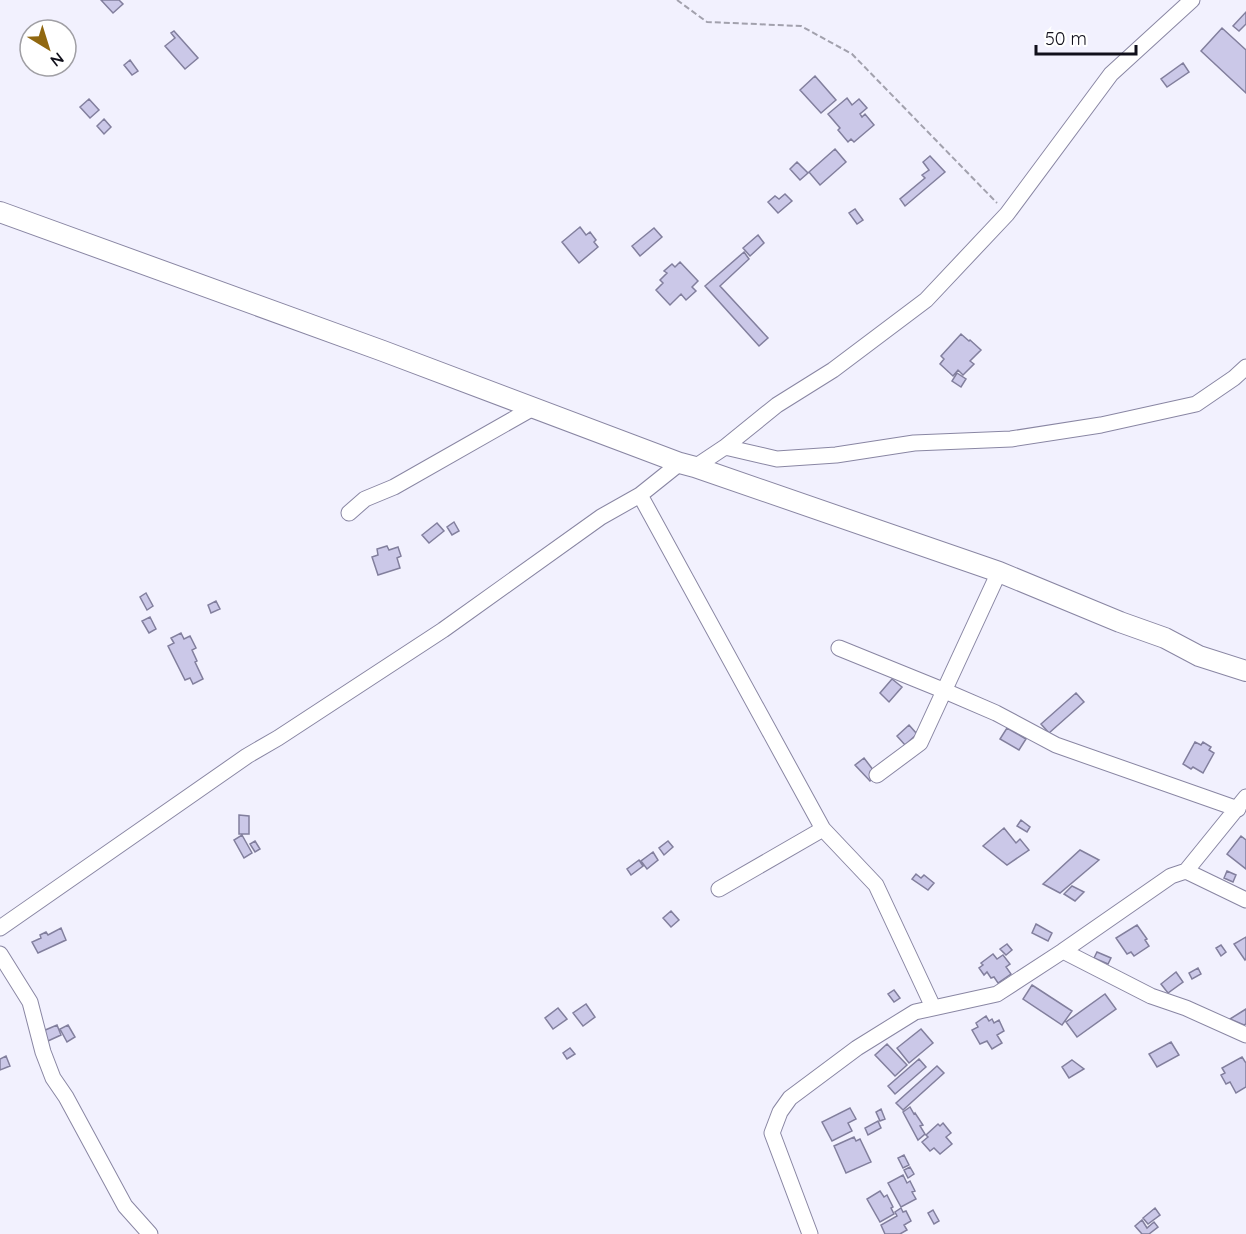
<svg xmlns="http://www.w3.org/2000/svg" width="1246" height="1234" viewBox="0 0 1246 1234" font-family="Quicksand,sans-serif">
<style>
.building{fill:#cbc8e8;stroke:#827f9d;stroke-width:1.5}
.lines{fill:none;stroke-linecap:round;stroke-linejoin:round}
.minor-casing{stroke:#8986a3;stroke-width:17}
.major-casing{stroke:#8986a3;stroke-width:22}
.path{stroke:#a2a1ad;stroke-width:2;stroke-dasharray:6 3;stroke-linecap:butt}
.minor{stroke:#fff;stroke-width:15}
.major{stroke:#fff;stroke-width:20}
</style>
<rect width="100%" height="100%" fill="#f2f1fe"/>
<!-- building -->
<path class="building" d="M101,0H119L123,4L113,13Z
M1246,12V24L1239,31L1233,26Z
M1222,28L1246,50V93L1201,51Z
M174,31L198,58L185,69L165,46L175,38L171,33Z
M130,60L138,71L132,75L124,65Z
M1183,63L1189,72L1167,87L1161,79Z
M815,76L836,100L821,113L800,90Z
M847,98L852,105L859,99L867,108L860,114L862,117L865,114L874,125L854,142L851,139L848,142L838,130L840,128L828,114Z
M89,99L99,110L90,118L80,107Z
M104,119L111,127L104,134L97,126Z
M835,149L846,162L820,185L809,172Z
M930,156L945,172L905,206L900,199L925,178L922,175L929,170L923,162Z
M797,162L808,173L800,180L790,169Z
M785,194L792,201L778,213L768,202L775,196L779,199Z
M855,209L863,220L857,224L849,213Z
M580,227L586,235L590,232L596,240L594,242L598,247L579,263L562,242Z
M654,228L662,237L640,256L632,246Z
M758,235L764,243L750,256L743,248Z
M744,252L749,259L720,286L768,338L759,346L705,286Z
M680,262L698,281L692,287L696,291L686,300L681,294L670,305L656,290L663,283L660,280L667,273L664,271L672,264L675,267Z
M961,334L969,341L970,340L981,350L970,361L974,364L963,375L958,370L953,376L940,364L944,359L941,356Z
M957,373L966,379L961,387L952,381Z
M454,522L459,531L452,535L447,527Z
M437,523L444,531L429,543L422,535Z
M387,546L389,550L398,547L401,556L397,558L400,568L378,575L372,557L378,555L377,549Z
M146,593L153,606L147,610L140,597Z
M216,601L220,609L211,613L208,605Z
M150,617L156,629L149,633L142,621Z
M181,633L184,639L190,636L196,648L192,650L197,661L195,662L203,679L193,684L190,678L185,680L168,646L174,643L171,638Z
M892,679L902,687L889,702L880,693Z
M1076,693L1084,702L1049,733L1041,724Z
M909,725L917,734L905,745L897,736Z
M1007,728L1026,739L1019,750L1000,739Z
M1195,742L1201,745L1203,742L1211,747L1209,750L1214,753L1203,773L1193,767L1191,769L1183,764Z
M864,758L877,775L870,781L855,765Z
M239,815L249,816V834H239Z
M1021,820L1030,827L1027,832L1017,826Z
M1004,828L1016,843L1020,839L1029,850L1007,865L983,846Z
M242,835L252,853L244,858L234,840Z
M1241,836L1246,840V869L1227,854Z
M255,841L260,849L255,852L250,844Z
M668,841L673,847L664,855L659,848Z
M1080,850L1099,860L1060,893L1043,884Z
M653,852L658,860L647,869L641,861Z
M639,860L643,866L631,875L627,869Z
M1227,871L1236,875L1233,882L1224,878Z
M916,874L921,878L924,875L934,883L928,890L912,879Z
M1072,886L1084,892L1075,901L1064,894Z
M671,911L679,920L671,927L663,918Z
M1036,924L1052,933L1048,941L1032,933Z
M1137,925L1147,939L1145,940L1149,946L1134,956L1131,952L1127,954L1116,938Z
M61,928L66,940L38,953L32,942L41,938L40,935L46,932L48,935Z
M1246,937V959L1245,960L1234,944Z
M1007,944L1012,950L1006,955L1000,949Z
M1221,945L1226,952L1221,956L1216,948Z
M1097,952L1111,958L1108,964L1094,958Z
M993,954L997,959L1003,955L1010,964L1006,967L1011,974L998,983L994,977L991,978L987,972L984,975L979,968L983,965L981,963Z
M1198,968L1201,974L1192,979L1189,973Z
M1176,972L1183,982L1168,993L1161,984Z
M1032,985L1072,1011L1062,1025L1023,999Z
M894,990L900,998L894,1002L888,994Z
M1105,994L1116,1009L1077,1037L1066,1022Z
M586,1004L595,1017L583,1026L573,1013Z
M558,1008L567,1019L553,1029L545,1018Z
M1246,1009V1024L1244,1025L1230,1019Z
M986,1016L989,1021L992,1019L994,1023L999,1020L1004,1031L997,1035L1002,1043L992,1049L987,1041L980,1044L972,1030L978,1027L976,1023Z
M57,1025L61,1035L48,1041L43,1031Z
M68,1025L75,1037L67,1042L60,1029Z
M921,1029L933,1043L909,1063L897,1048Z
M1171,1042L1179,1055L1157,1067L1149,1054Z
M887,1044L907,1065L895,1076L875,1055Z
M570,1048L575,1054L567,1059L563,1053Z
M6,1056L10,1066L0,1070V1059Z
M1242,1057L1246,1063V1087L1236,1093L1230,1082L1226,1084L1221,1075L1225,1073L1222,1068Z
M919,1059L926,1067L895,1094L888,1086Z
M1072,1060L1084,1069L1069,1078L1062,1067Z
M937,1066L944,1073L903,1110L896,1103Z
M910,1107L914,1114L915,1113L923,1125L920,1126L925,1134L918,1140L903,1112Z
M850,1108L856,1119L848,1123L852,1131L832,1141L822,1122Z
M881,1109L885,1119L880,1121L876,1112Z
M878,1121L881,1128L868,1135L865,1128Z
M943,1123L951,1133L946,1137L952,1144L940,1154L934,1148L930,1151L922,1142L928,1137L926,1135L938,1124L940,1126Z
M854,1137L856,1141L860,1139L871,1162L846,1173L834,1146Z
M904,1155L909,1165L903,1168L898,1158Z
M910,1167L914,1174L908,1178L904,1170Z
M903,1175L907,1183L910,1181L915,1191L912,1192L916,1199L901,1207L888,1183Z
M880,1191L884,1197L887,1195L893,1207L891,1208L894,1214L880,1222L867,1199Z
M901,1208L903,1212L906,1211L911,1221L904,1225L907,1230L900,1234H885L881,1225L897,1216L895,1212Z
M1155,1208L1160,1215L1148,1224L1143,1218Z
M933,1210L939,1221L934,1224L928,1213Z
M1142,1220L1147,1228L1154,1222L1158,1227L1149,1234H1142L1135,1226Z"/>
<g class="lines">
<defs>
<path id="minor" d="M725,447L777,405L833,370L926,300L1007,214L1111,74L1192,0
M695,467L725,447L777,459L836,455L914,443L1011,439L1101,425L1196,404L1234,378L1246,367
M640,495L823,829L876,885L933,1007
M349,513L365,499L394,487L533,408
M839,648L945,691L996,713L1056,745L1238,809
M877,775L920,743L999,572
M1186,871L1246,900
M719,889L823,829
M0,928L247,756L278,738L443,630L601,517L640,495L680,463
M1063,951L1151,996L1186,1008L1246,1035
M0,954L30,1002L43,1052L53,1078L66,1097L125,1206L150,1234
M810,1234L772,1133L780,1112L790,1098L857,1048L915,1012L997,994L1063,951L1171,876L1186,871L1246,797"/>
<path id="major" d="M0,212L383,351L680,463L695,467L999,572L1120,622L1165,638L1199,656L1246,671"/>
</defs>
<!-- minor casing -->
<use href="#minor" class="minor-casing"/>
<!-- major casing -->
<use href="#major" class="major-casing"/>
<!-- path -->
<path class="path" d="M677,0L707,22L801,26L852,54L997,203"/>
<!-- minor -->
<use href="#minor" class="minor"/>
<!-- major -->
<use href="#major" class="major"/>
</g>
<!-- north arrow -->
<g transform="translate(48 48) rotate(142)"><circle r="28" fill="#ffffff" stroke="#a09fa4" stroke-width="1.5"/>
<path d="M0-4.5L10 22L0 15L-10 22Z" fill="#916810"/>
<text y="-9" font-size="16" font-weight="bold" text-anchor="middle" fill="#11101b">N</text>
</g>
<!-- scale -->
<path d="M1036 45v9h100v-9" fill="none" stroke="#11101b" stroke-width="3"/>
<text x="1045" y="45" font-size="18" fill="#11101b" stroke="#ffffff" stroke-width="4.5" paint-order="stroke">50 m</text>
</svg>
